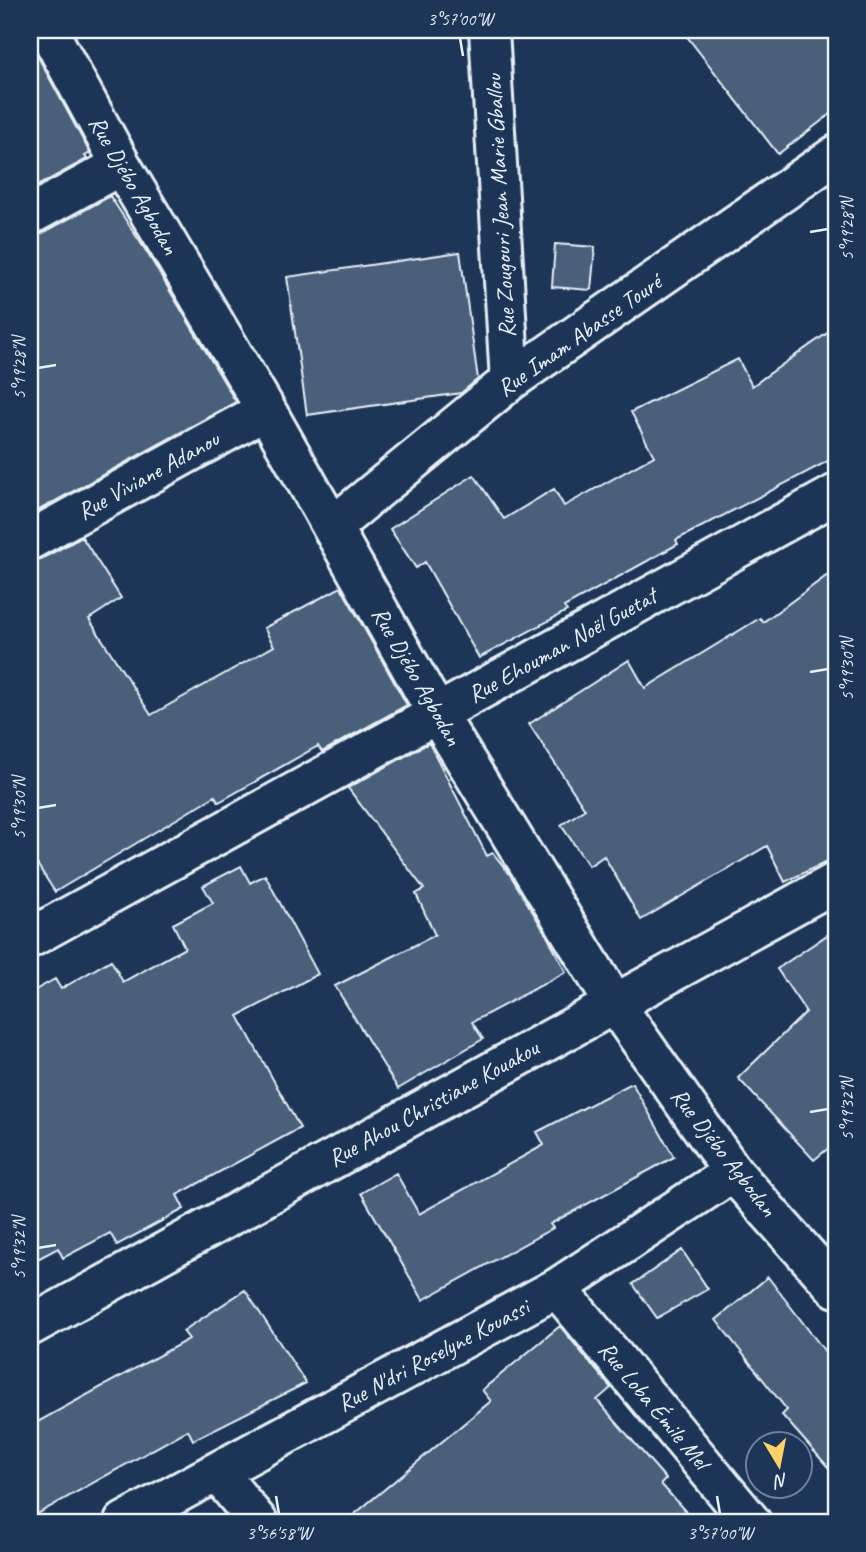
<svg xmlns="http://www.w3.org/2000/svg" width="866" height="1552" viewBox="0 0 866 1552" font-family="Caveat,sans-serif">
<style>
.building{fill:#495e7a;stroke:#e8f1f8;stroke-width:2}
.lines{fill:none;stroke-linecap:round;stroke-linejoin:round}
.street-casing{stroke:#e8f1f8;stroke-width:44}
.street{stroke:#1d3557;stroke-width:38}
.ticks{fill:none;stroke:#e8f1f8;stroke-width:2.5}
.labels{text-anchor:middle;stroke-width:6;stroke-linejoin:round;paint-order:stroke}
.street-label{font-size:24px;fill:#e8f1f8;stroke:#1d3557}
.neatline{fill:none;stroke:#e8f1f8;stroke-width:2.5}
.ticks-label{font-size:18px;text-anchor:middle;fill:#e8f1f8}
</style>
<rect width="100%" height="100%" fill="#1d3557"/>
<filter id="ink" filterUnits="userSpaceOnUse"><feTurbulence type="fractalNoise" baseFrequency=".0143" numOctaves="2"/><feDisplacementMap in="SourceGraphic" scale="14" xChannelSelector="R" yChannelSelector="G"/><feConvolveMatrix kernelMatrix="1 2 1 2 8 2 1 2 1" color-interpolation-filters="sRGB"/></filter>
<g filter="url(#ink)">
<!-- building -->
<path class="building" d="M682,30H836V110L778,154Z
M30,42L90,153L85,156L87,159L30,190Z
M110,196L148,254L236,402L30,515V237L41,234Z
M555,244L595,247L591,290L552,287Z
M460,252L478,379L461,393L307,415L287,277Z
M836,327V457L676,540L678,544L564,607L567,611L479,658L425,562L416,568L390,529L474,475L504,519L554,489L564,506L654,456L631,412L738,359L752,386Z
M82,537L121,598L89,619L151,715L274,646L264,628L341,587L407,705L322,752L318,746L219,802L215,796L55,892L30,853V562L41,559Z
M836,569V857L785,882L767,846L641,920L604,856L589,866L561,825L585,809L529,724L629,660L645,688L760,618L763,622Z
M429,743L487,856L493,853L511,876L546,934L566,972L472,1022L483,1039L398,1089L335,986L435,935L416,894L424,889L348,788Z
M241,866L250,883L265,875L318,974L238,1016L300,1128L177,1195L184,1209L117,1245L110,1233L63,1258L58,1248L30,1263V993L55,979L61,989L111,960L123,982L185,948L173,924L213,903L203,886Z
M836,929V1142L814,1160L738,1078L806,1012L777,969Z
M632,1083L674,1157L550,1224L553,1228L423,1300L361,1193L396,1173L419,1214L544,1145L537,1132Z
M682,1250L708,1289L657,1318L633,1284Z
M768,1277L836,1366V1476L782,1415L787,1410L716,1320Z
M245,1290L306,1383L193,1440L188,1430L30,1518V1426L189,1339L183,1331Z
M560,1326L611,1388L597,1400L666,1479L661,1484L695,1522H345L491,1401L482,1390Z"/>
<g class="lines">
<defs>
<path id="street" d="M48,30L121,165L266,410L437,714L614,1003L733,1172L836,1288
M489,30L510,381
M30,215L121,165
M332,527L510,381L836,155
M30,540L266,410
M30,938L836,494
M557,1288L751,1522
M30,1326L836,882
M217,1472L258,1522
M124,1522L557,1288L733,1172"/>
</defs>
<!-- street casing -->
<use href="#street" class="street-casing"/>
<!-- street -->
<use href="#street" class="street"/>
</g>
</g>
<!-- ticks -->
<path class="ticks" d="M460,38L463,56M810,232L828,229M38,368L56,365M810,672L828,669M38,808L56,805M810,1112L828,1109M38,1248L56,1245M276,1496L279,1514M717,1496L720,1514"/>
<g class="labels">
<!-- street labels -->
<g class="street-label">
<text transform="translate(134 185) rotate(60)" y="8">Rue Djébo Agbodan</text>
<text transform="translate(500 206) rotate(-93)" y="8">Rue Zougouri Jean Marie Gballou</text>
<text transform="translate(579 335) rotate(-35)" y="8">Rue Imam Abasse Touré</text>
<text transform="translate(148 475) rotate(-29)" y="8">Rue Viviane Adanou</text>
<text transform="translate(562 645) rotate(-29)" y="8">Rue Ehouman Noël Guetat</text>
<text transform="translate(417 676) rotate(60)" y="8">Rue Djébo Agbodan</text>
<text transform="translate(433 1103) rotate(-29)" y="8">Rue Ahou Christiane Kouakou</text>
<text transform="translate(724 1152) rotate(52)" y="8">Rue Djébo Agbodan</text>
<text transform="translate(433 1355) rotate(-28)" y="8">Rue N'dri Roselyne Kouassi</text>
<text transform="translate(654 1405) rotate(50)" y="8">Rue Loba Émile Mel</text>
</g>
</g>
<!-- margin -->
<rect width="866" height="1552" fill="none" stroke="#1d3557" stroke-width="77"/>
<!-- north arrow -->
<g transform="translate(779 1465) rotate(170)"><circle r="33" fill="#1d3557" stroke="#6e8097" stroke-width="2"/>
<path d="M0-5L12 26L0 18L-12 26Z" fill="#ffd166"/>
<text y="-10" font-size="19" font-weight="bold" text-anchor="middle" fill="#e8f1f8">N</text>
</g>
<rect x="38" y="38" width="790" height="1476" class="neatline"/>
<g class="ticks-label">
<text x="460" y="25">3°57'00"W</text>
<text transform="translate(847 229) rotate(-90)" y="6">5°19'28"N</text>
<text transform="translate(19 368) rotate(-90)" y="6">5°19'28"N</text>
<text transform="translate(847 669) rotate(-90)" y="6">5°19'30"N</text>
<text transform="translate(19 808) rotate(-90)" y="6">5°19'30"N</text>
<text transform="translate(847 1109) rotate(-90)" y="6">5°19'32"N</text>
<text transform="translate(19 1248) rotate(-90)" y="6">5°19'32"N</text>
<text x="279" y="1539">3°56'58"W</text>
<text x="720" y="1539">3°57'00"W</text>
</g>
</svg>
